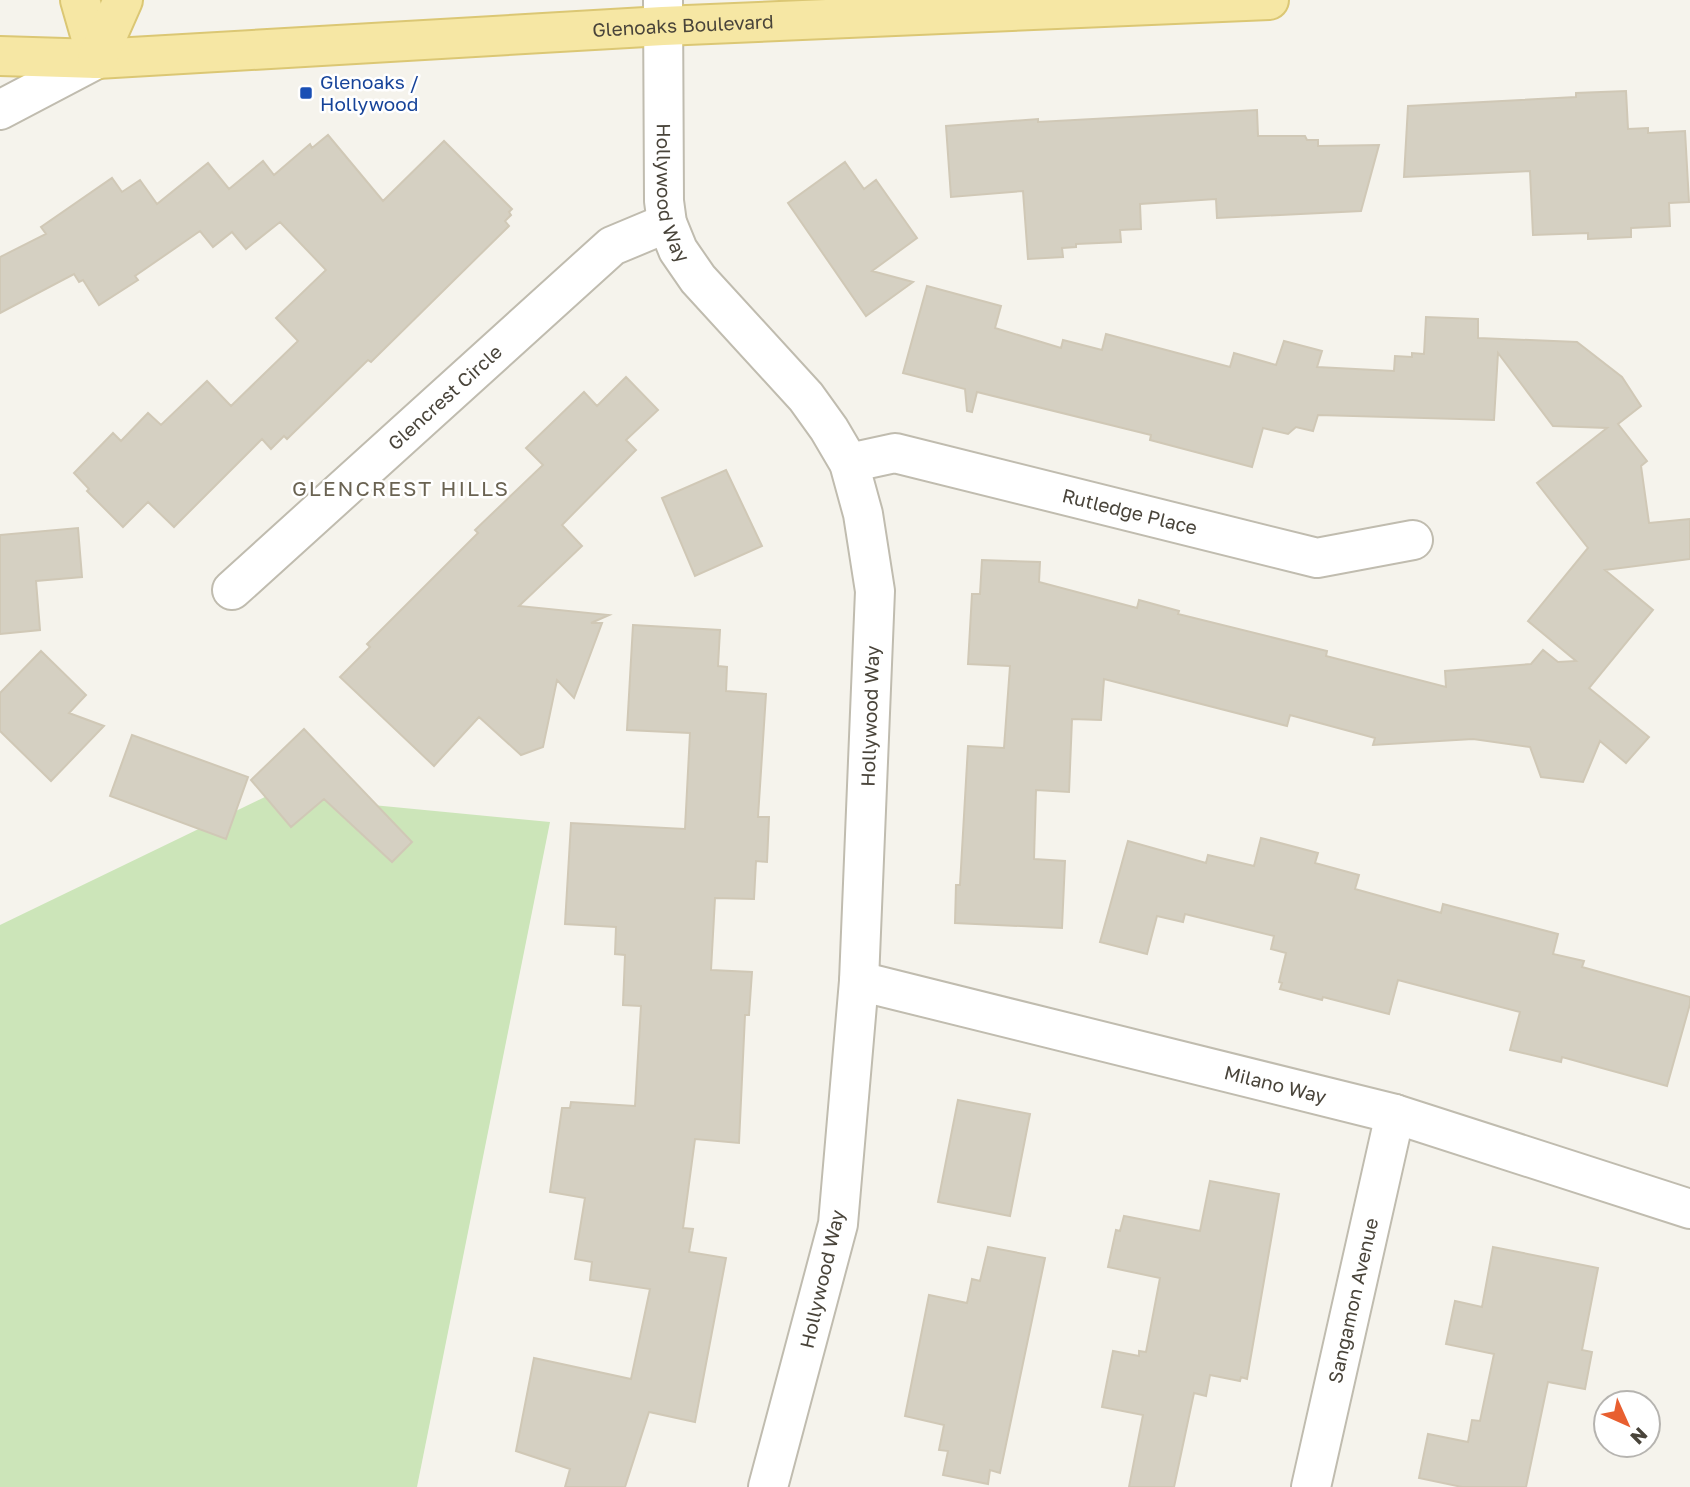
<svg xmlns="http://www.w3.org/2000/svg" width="1690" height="1487" viewBox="0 0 1690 1487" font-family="'Golos Text',sans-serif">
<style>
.green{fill:#cce5b9}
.building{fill:#d5d0c2;stroke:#d0c8b6;stroke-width:2}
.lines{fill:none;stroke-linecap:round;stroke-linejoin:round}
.minor-casing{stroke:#c0bcaf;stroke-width:42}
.major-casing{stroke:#dbc774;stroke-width:42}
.minor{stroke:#fff;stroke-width:38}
.major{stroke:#f6e7a4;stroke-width:38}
.transit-dot{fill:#1a4fb4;stroke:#fff;stroke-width:2.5}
.labels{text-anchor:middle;stroke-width:5;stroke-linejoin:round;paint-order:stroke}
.street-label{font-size:19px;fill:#49443a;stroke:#fff}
.transit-label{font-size:19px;fill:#164399;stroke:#fff;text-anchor:start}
.neighbourhood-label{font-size:21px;letter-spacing:2px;fill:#6a6352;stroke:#fff}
</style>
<rect width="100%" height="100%" fill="#f5f3ec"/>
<!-- green -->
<path class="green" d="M269,795L550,822L417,1487H0V925Z"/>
<!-- building -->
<path class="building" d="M1626,91L1628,129L1648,128V133L1685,131L1689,202L1669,203L1670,226L1631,228V237L1588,239V233L1533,235L1530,171L1404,177L1408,106L1576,97V93Z
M1257,110L1258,136H1305L1307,140H1318V146L1379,145L1361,211L1217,218L1216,199L1140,204L1141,229L1120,230L1121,242L1076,244V247L1062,248L1063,257L1028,259L1023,191L951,197L946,126L1038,119V122Z
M328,135L383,201L444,141L512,209L509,212L511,215L505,221L509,226L371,362L368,360L287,439L284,436L271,449L262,439L174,527L148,502L123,527L87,491L89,489L74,473L113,433L121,441L148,413L161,425L207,381L231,406L298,341L276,318L326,270L280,222L246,249L232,232L213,247L200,231L135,276L138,280L99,305L83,280L79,282L74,274L0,313V257L46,234L41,227L112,178L122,192L140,180L157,204L208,163L229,189L263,161L274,175L310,144L312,148Z
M845,162L864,189L876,180L917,238L872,271L913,282L866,316L788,203Z
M927,286L1001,306L995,328L1061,348L1063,340L1102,350L1106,334L1230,367L1234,353L1276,365L1284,341L1322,351L1317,367L1394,371L1395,356L1412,357V353L1424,354L1426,317L1478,319V338L1577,342L1622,377L1641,406L1618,424L1647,461L1641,466L1649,523L1690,519V559L1605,570L1653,610L1589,688L1649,737L1626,763L1600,741L1583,782L1541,777L1530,747L1473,739L1373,745L1375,738L1290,715L1287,726L1104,679L1101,720L1072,719L1069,792L1036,790L1034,859L1065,861L1062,928L955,923L956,885H960L968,746L1004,748L1010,666L968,664L972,594H980L982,560L1040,562L1039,582L1137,608L1139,600L1179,611L1178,614L1327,651L1326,656L1446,687L1445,671L1531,664L1543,650L1558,662L1576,661L1528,621L1588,548L1537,483L1607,428L1553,426L1498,353L1494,420L1318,415L1313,431L1296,427L1288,434L1263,428L1252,467L1150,440L1151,435L977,392L972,412L967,411L965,389L903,373Z
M626,377L658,410L626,440L636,450L562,525L582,546L519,606L609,615L591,623H602L574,698L557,680L543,747L521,755L479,717L434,766L340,677L370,647L367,644L478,533L475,530L543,465L526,448L584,392L597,406Z
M726,470L762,546L695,576L662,498Z
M78,528L82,577L36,581L40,630L0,634V535Z
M633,625L720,630L718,666L727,667L726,691L766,694L758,817H769L767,862L756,861L754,899L715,898L711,970L752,972L749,1015H745L739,1143L695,1139L683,1228L693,1229L689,1252L726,1258L695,1422L649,1412L625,1487H565L570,1469L516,1451L534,1358L631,1379L650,1289L590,1280L592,1262L575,1259L585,1198L550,1192L562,1108H570L571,1102L635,1106L641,1006L623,1005L625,955L615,954L616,927L565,924L571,823L685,829L690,733L627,730Z
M41,651L86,695L69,713L104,726L51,781L0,731V693Z
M304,729L412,842L392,862L324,799L291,827L251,780Z
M132,735L248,777L226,839L110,796Z
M1261,838L1318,853L1315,863L1359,875L1355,889L1441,913L1443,904L1558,934L1553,954L1584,961L1582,967L1690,997V1004L1667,1086L1562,1057L1561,1062L1510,1050L1520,1012L1398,980L1389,1014L1323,997L1322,1000L1280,989L1282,983L1279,982L1286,953L1271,949L1274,936L1185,914L1183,922L1157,916L1147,954L1100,942L1128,841L1206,863L1208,855L1254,866Z
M958,1100L1030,1114L1010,1216L938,1202Z
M1210,1181L1279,1194L1247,1379L1241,1377L1240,1381L1210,1375L1206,1396L1194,1393L1174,1487H1129L1143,1415L1102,1407L1113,1351L1139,1356V1351L1146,1352L1160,1278L1108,1267L1116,1230L1120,1231L1124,1216L1200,1231Z
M988,1247L1045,1258L1000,1473L990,1470L988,1484L943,1475L948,1451L939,1450L944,1425L905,1416L929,1295L967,1303L972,1279L980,1281Z
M1493,1247L1598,1268L1582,1350L1592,1352L1585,1389L1548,1382L1526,1487H1462L1419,1478L1428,1434L1468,1442L1472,1420L1480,1421L1494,1354L1446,1344L1455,1301L1482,1307Z"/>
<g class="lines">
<defs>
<g id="minor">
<path id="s1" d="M663,0L664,201L667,223L678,250L698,279L806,397L829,429L849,463L863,514L875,591L859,981L838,1224L768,1487"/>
<path d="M0,110L97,59"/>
<path id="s2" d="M849,463L895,453L1317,558L1413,540"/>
<path id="s3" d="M232,590L612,246L667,223"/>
<path id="s4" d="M859,981L1395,1114L1690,1209"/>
<path id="s5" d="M1311,1487L1395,1114"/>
</g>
<g id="major">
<path d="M80,0L97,59"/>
<path id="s6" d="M0,56L97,59L663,26L1269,0"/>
<path d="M97,59L123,0"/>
</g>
</defs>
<!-- minor casing -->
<use href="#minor" class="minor-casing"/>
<!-- major casing -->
<use href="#major" class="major-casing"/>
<!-- minor -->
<use href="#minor" class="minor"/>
<!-- major -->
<use href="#major" class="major"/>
</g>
<!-- markers -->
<rect class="transit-dot" x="299" y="86" width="14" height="14" rx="3.5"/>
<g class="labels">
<!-- street labels -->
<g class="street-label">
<text dy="7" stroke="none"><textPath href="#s6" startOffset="684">Glenoaks Boulevard</textPath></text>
<text dy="7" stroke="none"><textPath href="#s1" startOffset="194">Hollywood Way</textPath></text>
<text dy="7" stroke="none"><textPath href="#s3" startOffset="287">Glencrest Circle</textPath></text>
<text dy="7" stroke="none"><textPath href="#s2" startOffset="289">Rutledge Place</textPath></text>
<text transform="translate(870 716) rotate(-88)" y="7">Hollywood Way</text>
<text dy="7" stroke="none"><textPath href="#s4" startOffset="429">Milano Way</textPath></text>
<text transform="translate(822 1279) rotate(-77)" y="7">Hollywood Way</text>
<text dy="7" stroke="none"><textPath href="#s5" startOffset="191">Sangamon Avenue</textPath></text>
</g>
<!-- transit labels -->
<g class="transit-label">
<text x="320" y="89">Glenoaks /<tspan x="320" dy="22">Hollywood</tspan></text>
</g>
<!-- neighbourhood labels -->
<g class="neighbourhood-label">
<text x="401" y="496">GLENCREST HILLS</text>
</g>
</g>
<!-- north arrow -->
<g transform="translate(1627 1424) rotate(135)"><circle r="33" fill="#ffffff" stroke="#b6b4b0" stroke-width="2"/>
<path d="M0-5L12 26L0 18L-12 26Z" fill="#e85f30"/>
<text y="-10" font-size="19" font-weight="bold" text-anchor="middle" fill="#49443a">N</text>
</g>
</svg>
